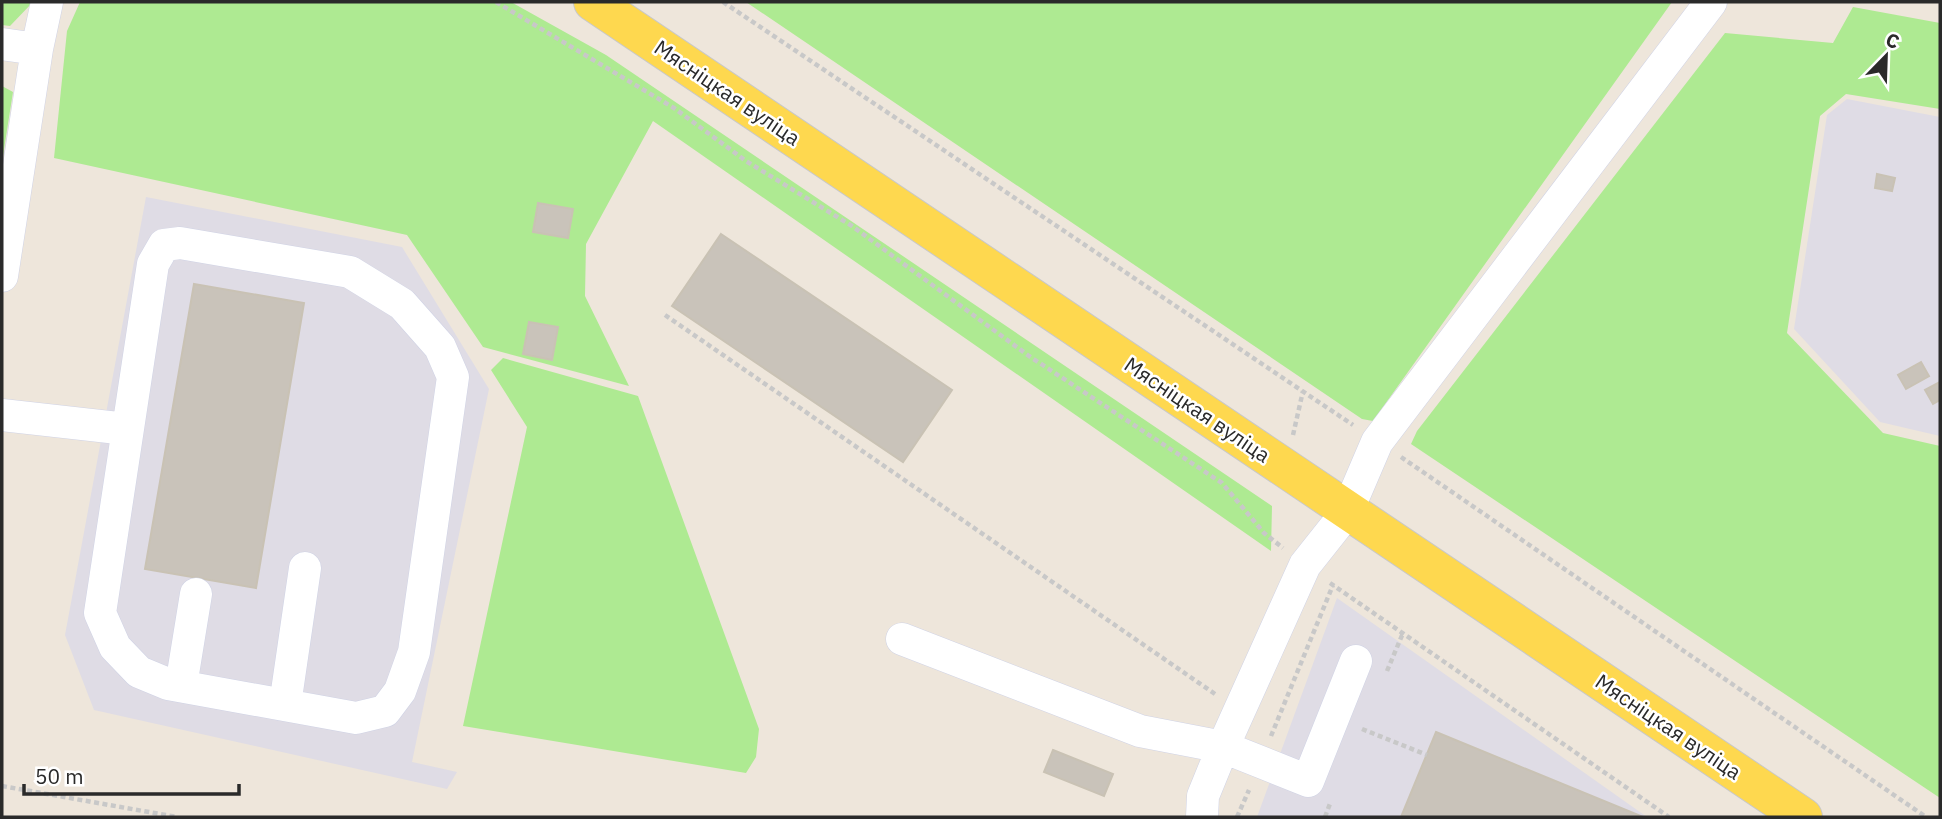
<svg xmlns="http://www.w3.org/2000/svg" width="1942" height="819" viewBox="0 0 1942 819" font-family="'IBM Plex Sans',sans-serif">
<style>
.industrial{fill:#dfdce5}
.green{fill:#aeea92;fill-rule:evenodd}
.building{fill:#c9c3ba;stroke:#c9c2b4;stroke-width:2}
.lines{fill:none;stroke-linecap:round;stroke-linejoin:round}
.minor-casing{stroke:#d0d3e5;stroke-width:33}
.major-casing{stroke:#c8c8c8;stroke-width:40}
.path{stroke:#c8c8c8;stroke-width:4.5;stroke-dasharray:5 3.5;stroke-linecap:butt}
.minor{stroke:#fff;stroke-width:32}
.major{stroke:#fed84f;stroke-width:38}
.labels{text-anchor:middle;stroke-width:5;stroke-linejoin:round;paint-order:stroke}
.street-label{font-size:21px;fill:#2a2a2a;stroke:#fff}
</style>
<rect width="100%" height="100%" fill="#eee6db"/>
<!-- industrial -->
<path class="industrial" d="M1847,99L1940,117V436L1880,422L1794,329L1827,115Z
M146,197L402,247L489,389L412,762L457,772L447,789L94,710L65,635Z
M1337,598L1647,817H1257Z"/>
<!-- green -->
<path class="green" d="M2,2H33L10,26L2,25Z
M80,2H511L606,55L1272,506L1271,551L653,121L586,244L585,296L629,386L483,347L407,235L54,158L67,31ZM538,203L572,209L568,238L533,232ZM529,322L558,328L552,359L523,354Z
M746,2H1672L1373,421L1362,419Z
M1853,7L1940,23V109L1846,94L1820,116L1787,333L1883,433L1940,446V798L1411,444L1417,431L1725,33L1833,43Z
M2,86L13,92L2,162Z
M503,358L638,396L759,729L756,757L746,773L463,726L527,427L491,370Z"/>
<!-- building -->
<path class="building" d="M1877,174L1895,178L1892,191L1875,188Z
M538,203L573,209L568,238L533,232Z
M721,234L952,390L903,462L672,306Z
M194,284L304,303L256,588L145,569Z
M529,322L558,327L552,360L523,354Z
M1921,362L1929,376L1906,389L1898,375Z
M1940,382V400L1933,404L1925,390Z
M1436,732L1643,817H1401Z
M1053,750L1113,774L1104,796L1044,772Z"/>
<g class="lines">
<defs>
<path id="minor" d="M2,44L37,49
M180,243L350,272L402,304L440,347L453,377L414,652L400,691L385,711L356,718L168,684L139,672L115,647L100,613L153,264L164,245Z
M2,276L37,49L47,2
M2,415L127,429
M902,639L1140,731L1223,747L1308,781L1356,661
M181,686L196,594
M285,705L305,568
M1202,817L1203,796L1223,747L1305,565L1347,512L1377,442L1711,2"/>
<path id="major" d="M593,2L1803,817"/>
</defs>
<!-- minor casing -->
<use href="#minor" class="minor-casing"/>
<!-- major casing -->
<use href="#major" class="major-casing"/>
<!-- path -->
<path class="path" d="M496,2L674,108L746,161L852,226L1029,356L1222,483L1264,533L1283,548
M723,2L1353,425
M665,315L1215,694
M1293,435L1303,391
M1401,457L1926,817
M1330,583L1669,817
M1387,671L1403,633
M1362,729L1427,755
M1271,736L1333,585
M2,786L177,817
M1237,817L1249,790
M1325,817L1331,801"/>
<!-- minor -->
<use href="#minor" class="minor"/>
<!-- major -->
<use href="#major" class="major"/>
</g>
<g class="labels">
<!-- street labels -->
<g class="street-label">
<text transform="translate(727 93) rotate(34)" y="7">Мясніцкая вуліца</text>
<text transform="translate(1197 410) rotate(34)" y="7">Мясніцкая вуліца</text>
<text transform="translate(1668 727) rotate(34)" y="7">Мясніцкая вуліца</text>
</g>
</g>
<!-- border -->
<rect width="1942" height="819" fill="none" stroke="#2a2a2a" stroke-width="7"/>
<!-- north arrow -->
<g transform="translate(1886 56) rotate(23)" stroke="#ffffff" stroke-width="5" paint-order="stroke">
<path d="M0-5L12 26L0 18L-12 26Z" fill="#2a2a2a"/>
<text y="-10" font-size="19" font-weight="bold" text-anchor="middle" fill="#2a2a2a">С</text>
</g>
<!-- scale -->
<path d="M24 784v10h215v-10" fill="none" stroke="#2a2a2a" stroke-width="3.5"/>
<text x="35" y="784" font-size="21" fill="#2a2a2a" stroke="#ffffff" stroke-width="5" paint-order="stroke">50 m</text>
</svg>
